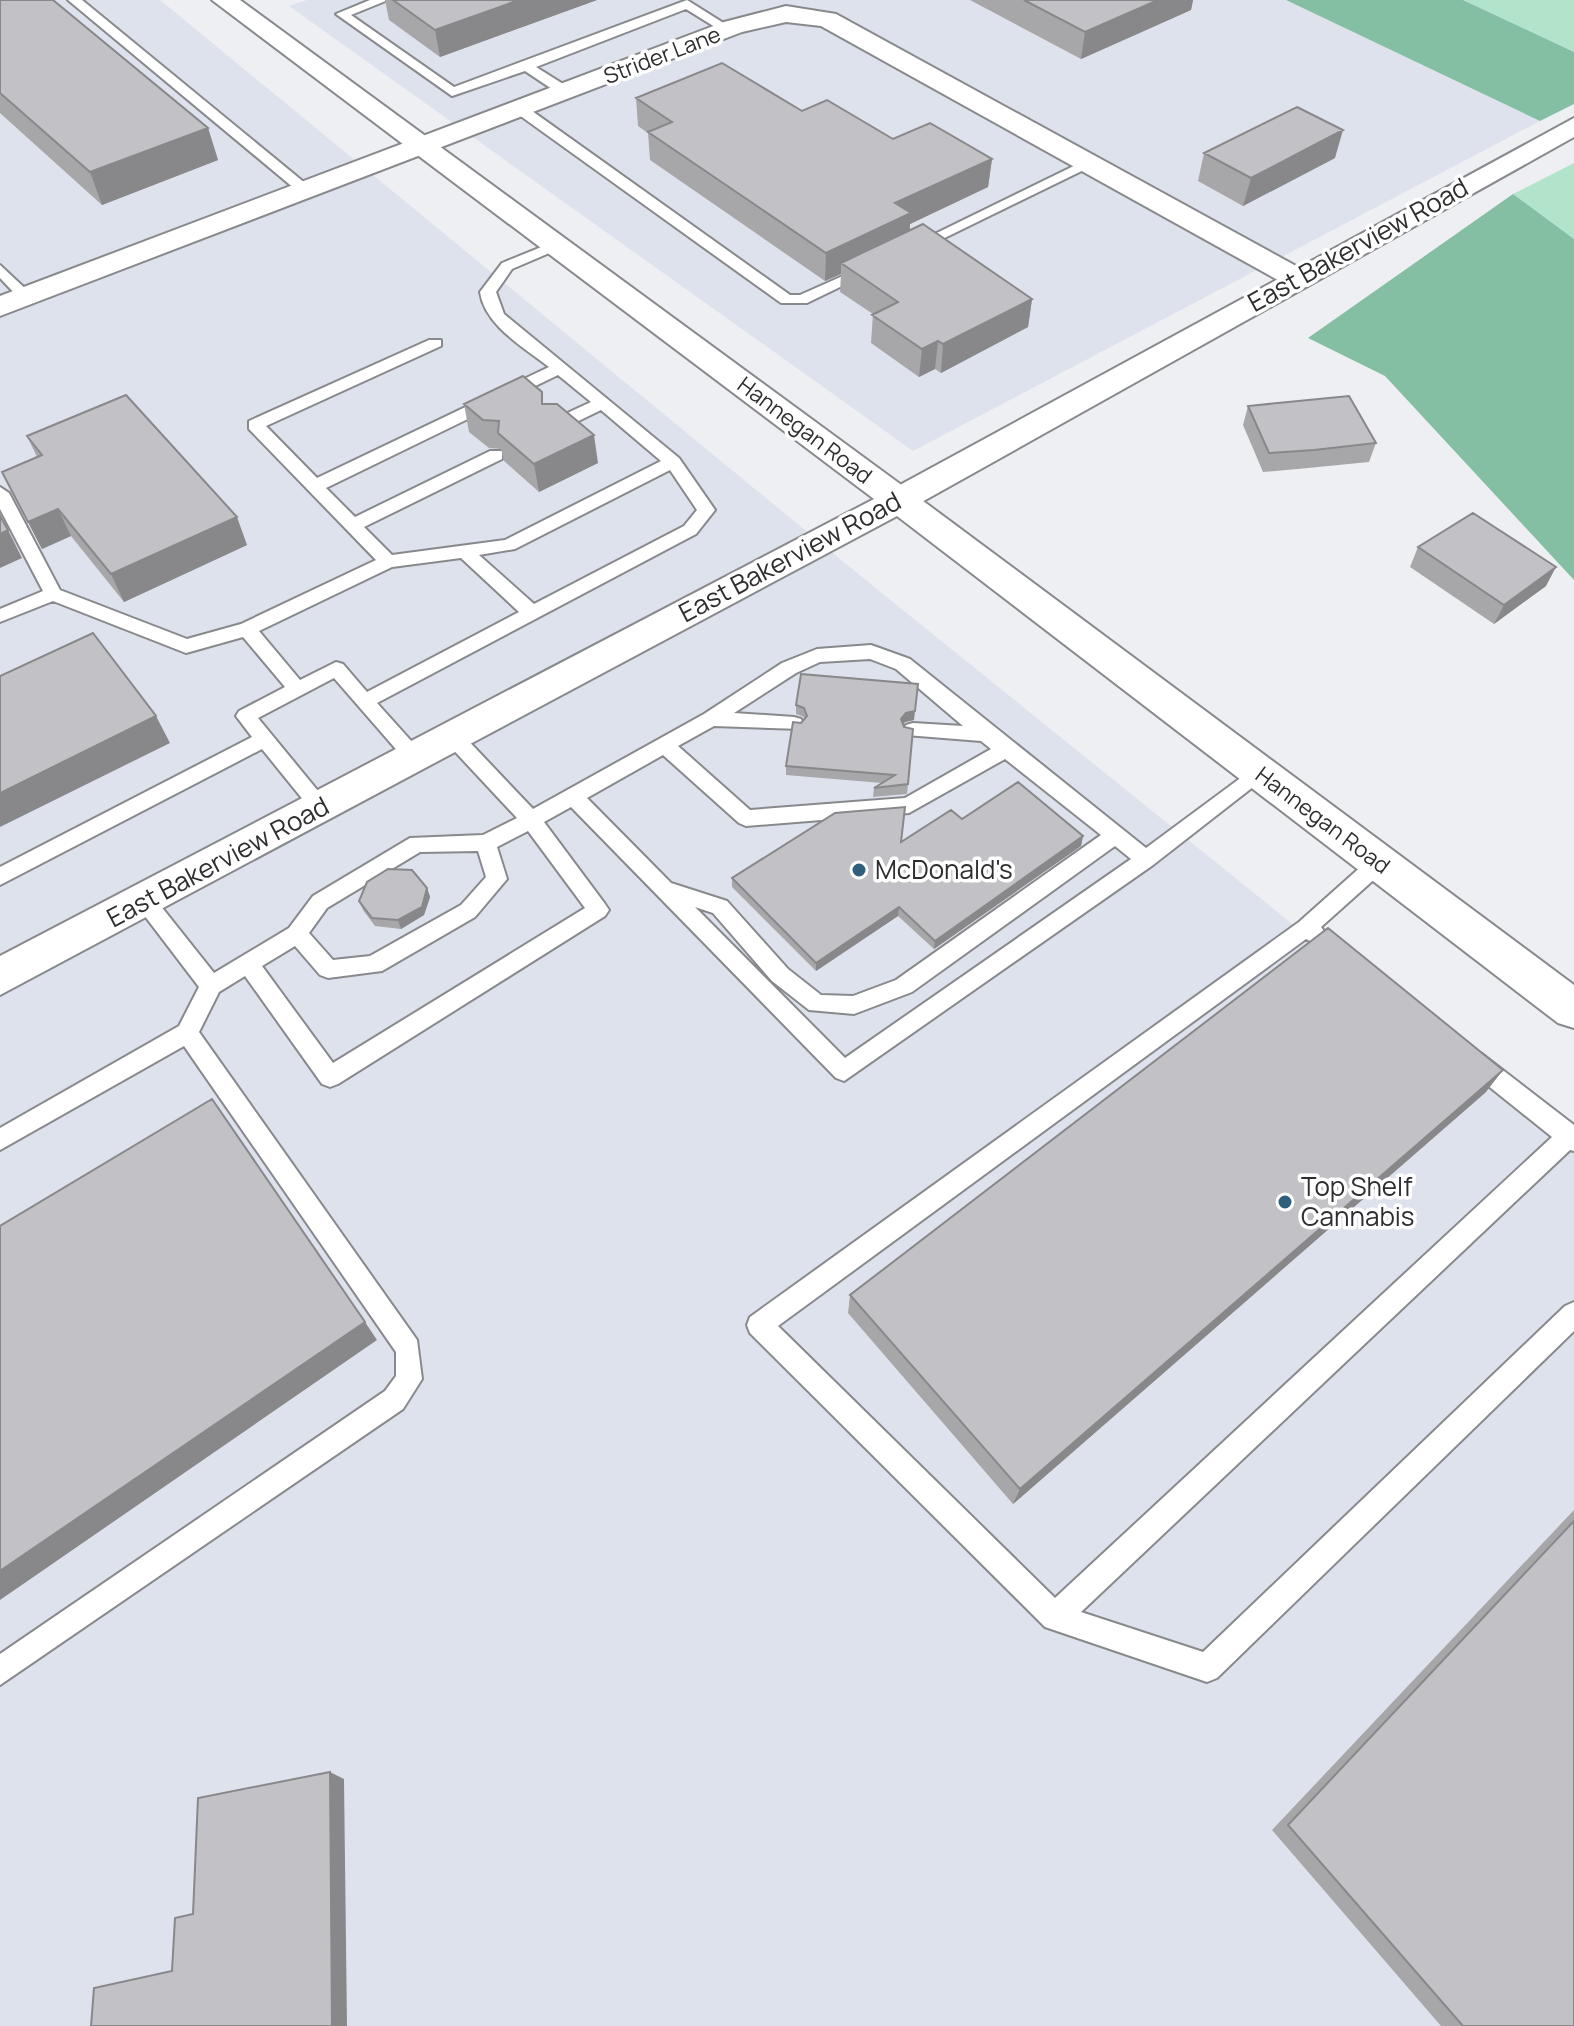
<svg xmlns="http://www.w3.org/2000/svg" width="1574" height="2026" viewBox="0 0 1574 2026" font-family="Manrope,sans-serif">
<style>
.built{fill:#dee2ed}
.green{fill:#b2e4cc}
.forest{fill:#84bfa4}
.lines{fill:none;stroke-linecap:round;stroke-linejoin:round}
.service-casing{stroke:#87898c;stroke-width:4}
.minor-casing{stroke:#87898c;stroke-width:4}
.tertiary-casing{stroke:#87898c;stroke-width:4}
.secondary-casing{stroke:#87898c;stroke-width:4}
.service{fill:#fff;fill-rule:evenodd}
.minor{fill:#fff;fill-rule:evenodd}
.tertiary{fill:#fff;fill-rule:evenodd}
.secondary{fill:#fff;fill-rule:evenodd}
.wall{fill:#a7a7aa}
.shaded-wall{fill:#88888b}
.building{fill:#c2c2c6;stroke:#88888b;stroke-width:2}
.poi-dot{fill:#2f5f7d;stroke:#fff;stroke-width:3}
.labels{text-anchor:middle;stroke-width:7;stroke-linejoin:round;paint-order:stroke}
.far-street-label{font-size:22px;fill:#2e2e30;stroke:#fff}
.street-label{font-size:26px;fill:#2e2e30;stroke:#fff}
.poi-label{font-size:26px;fill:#2e2e30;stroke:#fff;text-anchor:start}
</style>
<rect width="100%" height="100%" fill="#edeff3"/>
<!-- built -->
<path class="built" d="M0,0H160L873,586L1574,1151V2026H0Z
M307,0H1286L1540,121L913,451L289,6Z"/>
<!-- green -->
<path class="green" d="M1463,0H1574V52Z
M1574,163V239L1513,194Z"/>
<!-- forest -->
<path class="forest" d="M1286,0H1463L1574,52V104L1540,121Z
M1513,194L1574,239V580L1385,376L1308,338Z"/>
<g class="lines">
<defs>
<path id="service" d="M68,0H82L311,188V194H301Z
M370,0H388L351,15L454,87L687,0L733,29L723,32L686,9L536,67L571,89V95H561L525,71L452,96L336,14Z
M515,106H525L790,295H800L863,267L875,270L807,303H781L515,112Z
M1084,161L1096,164L918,251L906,248Z
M556,241L561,242V248L512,269L496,292L504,314L679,458L715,510L696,534L377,703L422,753L425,758L422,763H408L334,678L258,718L327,802L330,807L327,812H313L262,749L0,885V867L252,737L236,716L239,711L285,687L243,637L186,653L53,601L0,622V609L43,591L0,509V487L9,493L60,590L187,639L241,624L376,560L249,429V421L429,340H441V346L266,426L317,478L549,367C524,347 485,326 480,292L502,263ZM558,375L591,402L548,422V430H560L601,410L661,461L505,540L392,555L364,527L502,459V451H490L355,517L326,488ZM670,470L697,510L684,526L534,604L479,555L515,549ZM461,558L519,612L367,692L343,664L336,662L300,680L259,631L392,567Z
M0,265L31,294V300H21L0,278Z
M871,645L910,659L1146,848L1254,768H1268L1271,773L1153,865L844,1081L836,1078L571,807L544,822L605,904L609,910L605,916L338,1084L330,1087L322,1084L245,976L219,992L199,1032L417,1340L422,1379L403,1409L0,1685V1654L385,1391L396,1376V1352L184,1046L0,1150V1128L179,1026L199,987L138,907L135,901L138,895H152L214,973L289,928L313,896L410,838L483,835L517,818L446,742L443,737L446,732H460L533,809L704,714L782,663L817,649ZM870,659L896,669L963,726L913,723L906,725L903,730L906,735L981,741L991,749L905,798L750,810L678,746L714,726L801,729L804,724L801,719L794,717L734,713L796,673L820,662ZM663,755L739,823L746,826L909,813L1005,759L1101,835L896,980L853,996L821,995L788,969L727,901L671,883L587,798ZM528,831L585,908L333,1063L262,966L295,946L320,975L328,978L382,971L475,917L507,879L497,847ZM1115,846L1131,859L845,1058L695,907L713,913L772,981L809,1010L854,1014L912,992ZM478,851L486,877L461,905L370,956L333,960L309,933L327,908L420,852Z
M1380,854L1387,856L1390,862L1387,868L1321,927L1327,935L1324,941L1316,944L1306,939L778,1326L1055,1598L1552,1137L1466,1068L1463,1061L1466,1054L1474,1051L1482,1054L1574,1125V1151L1570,1150L1081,1612L1203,1652L1565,1306L1574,1302V1331L1217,1678L1207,1682L1045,1627L750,1333L747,1325L750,1317L1299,922L1373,856Z"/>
<path id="minor" d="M786,6L836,14L1307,272L1311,278L1307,284H1285L821,26L786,22L742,32L0,316V296L724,22Z"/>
<path id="tertiary" d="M1574,118V137L911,508L899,511L887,508L882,500L887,492Z"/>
<path id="secondary" d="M212,0H240L911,492L1574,985V1028L1558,1023L897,516L0,995V956L874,499Z"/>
</defs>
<!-- service casing -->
<use href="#service" class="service-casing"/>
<!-- minor casing -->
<use href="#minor" class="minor-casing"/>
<!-- tertiary casing -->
<use href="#tertiary" class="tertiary-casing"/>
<!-- secondary casing -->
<use href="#secondary" class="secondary-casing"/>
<!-- service -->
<use href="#service" class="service"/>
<!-- minor -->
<use href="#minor" class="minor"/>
<!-- tertiary -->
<use href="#tertiary" class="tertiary"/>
<!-- secondary -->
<use href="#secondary" class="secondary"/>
</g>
<!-- wall -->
<path class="wall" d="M0,0L208,128L218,160L102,205L0,113Z
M385,0H597L440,57L389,20Z
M970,0H1193L1191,10L1081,59Z
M636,98L802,111L893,139L992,159L988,187L910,224V231L1032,299L1028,327L941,373L935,369L919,377L871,343L873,314L840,292L841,274L825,281L650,160L648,133L638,126Z
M1204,153L1335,158L1243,206L1198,181Z
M464,404H544L598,463L539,492L504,461L501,449L489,448L469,432Z
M1248,406L1376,443L1369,462L1308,468L1263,472L1243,425Z
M27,436L247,545L124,602L71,536L42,549L2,472L37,457Z
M1418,547L1546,586L1494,624L1410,567Z
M796,705L914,720L905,722L903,725L904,727L913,729L907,794L873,797L874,788L882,783L786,775V766L801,723L804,719V717L796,714Z
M962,819L1083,836L1081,846L934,949L898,916L816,971L732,887V878L902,842Z
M427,888L430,897L424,915L401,929L375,926L363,910L359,901Z
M1486,1092L1013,1504L848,1313L850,1295Z
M1574,1510V2026H1441L1272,1830Z"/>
<!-- shaded-wall -->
<path class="shaded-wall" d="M519,0H597L440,57L435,30Z
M1158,0H1193L1191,10L1081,59L1085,32Z
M208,128L218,160L102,205L90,172Z
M1343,130L1335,158L1243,206L1251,178Z
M992,159L988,187L910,224L909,241L841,263V274L825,281L826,253L895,203Z
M1032,299L1028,327L941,373L943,344Z
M938,341L935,369L919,377L922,349Z
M594,435L598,463L539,492L534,464Z
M58,509L71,536L42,549L28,522Z
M0,514L22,558L0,568Z
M237,517L247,545L124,602L111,574Z
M1556,567L1546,586L1494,624L1504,605Z
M915,711L914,720L905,722L900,728L901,719L906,713Z
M156,716L170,743L0,827V793Z
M1083,836L1081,846L934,949L935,941Z
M427,888L430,897L424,915L401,929L398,920Z
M899,907L898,916L816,971V963Z
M1503,1070L1486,1092L1013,1504L1020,1489Z
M365,1322L377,1340L0,1600V1571Z
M330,1772L344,1779L347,2026H332Z"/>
<!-- building -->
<path class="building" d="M0,0H53L208,128L90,172L0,93Z
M393,0H519L435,30Z
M1024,0H1158L1085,32Z
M722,63L802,111L827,100L893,139L930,123L992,159L895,203L911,213L826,253L648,132L672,122L636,98Z
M1297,107L1343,130L1251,178L1204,153Z
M923,224L1032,299L943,344L938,341L922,349L872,315L898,302L841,263Z
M523,376L542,392V404H557L594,435L534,464L498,433L499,421L483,420L464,404Z
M126,395L237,517L111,574L58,509L28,522L2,472L42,455L27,436Z
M1349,396L1376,443L1314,450L1269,453L1248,406Z
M1473,513L1556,567L1504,605L1418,547Z
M0,516L8,530L0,534Z
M93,633L156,716L0,793V676Z
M801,674L918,684L915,711L906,713L901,719L904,727L913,729L908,784L874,788L895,775L786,766L793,722L801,723L807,716L804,708L796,705Z
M1018,782L1083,836L935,941L899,907L816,963L732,878L835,813L905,807L901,842L951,810L962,819Z
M388,869L412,870L427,888L422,907L398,920L372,918L359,901L367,882Z
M1328,928L1503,1070L1020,1489L850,1295Z
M212,1099L365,1322L0,1571V1226Z
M1574,1521V2026H1463L1288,1825Z
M330,1772L332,2026H91L94,1988L172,1971L175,1918L193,1914L198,1798Z"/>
<!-- markers -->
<g class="poi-dot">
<circle cx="859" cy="870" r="8"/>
<circle cx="1285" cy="1202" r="8"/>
</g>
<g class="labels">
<!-- far-street labels -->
<g class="far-street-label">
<text transform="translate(662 55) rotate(-21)" y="8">Strider Lane</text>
<text transform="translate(805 430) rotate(37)" y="8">Hannegan Road</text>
<text transform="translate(1323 820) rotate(37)" y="8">Hannegan Road</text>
</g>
<!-- street labels -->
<g class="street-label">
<text transform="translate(1358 245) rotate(-29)" y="9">East Bakerview Road</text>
<text transform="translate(790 557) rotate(-28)" y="9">East Bakerview Road</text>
<text transform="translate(218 862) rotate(-28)" y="9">East Bakerview Road</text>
</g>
<!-- poi labels -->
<g class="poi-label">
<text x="875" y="879">McDonald's</text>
<text x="1301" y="1196">Top Shelf<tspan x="1301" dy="30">Cannabis</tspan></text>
</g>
</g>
</svg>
